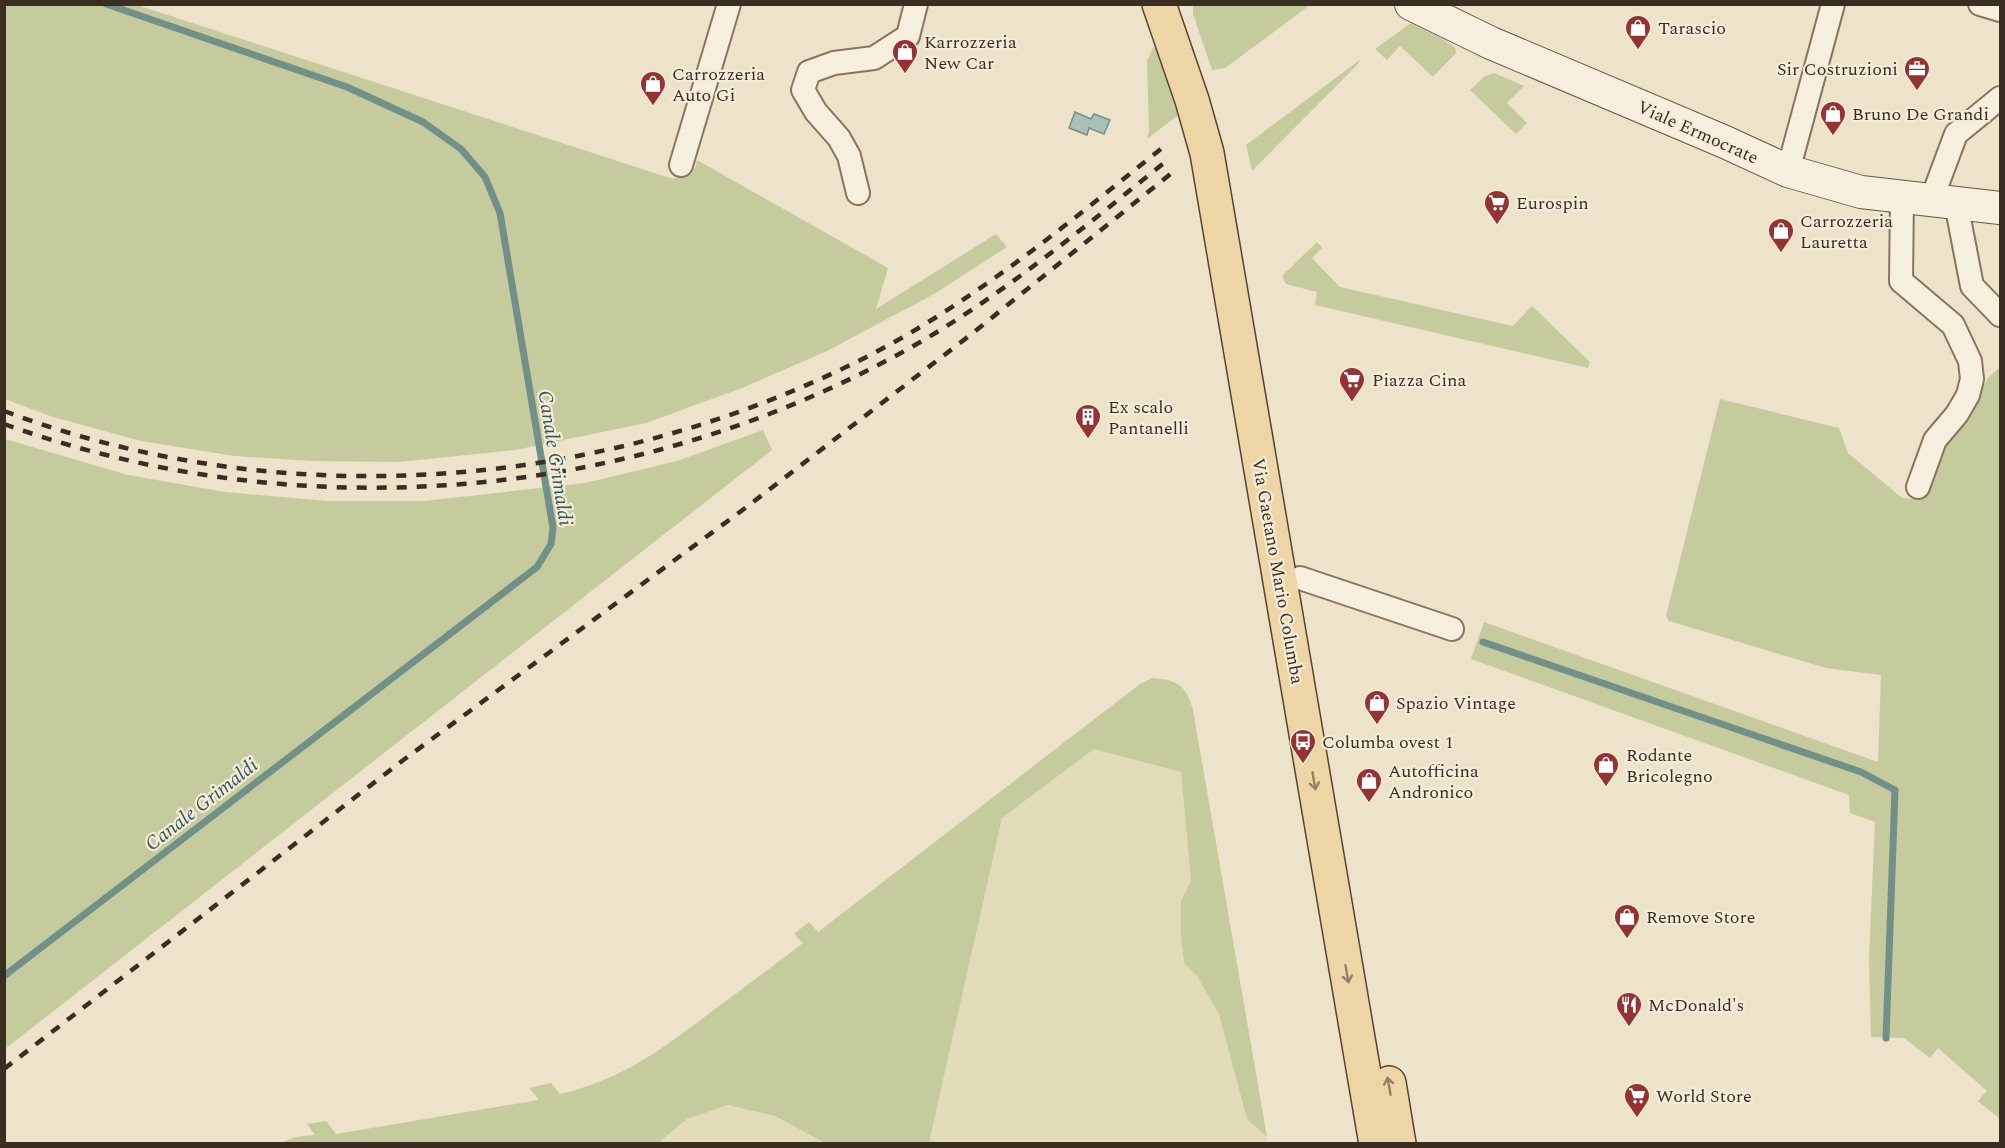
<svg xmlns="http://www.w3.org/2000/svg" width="2005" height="1148" viewBox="0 0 2005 1148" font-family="Spectral,serif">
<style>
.farmland{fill:#e2dbb7}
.green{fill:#c6cb9e}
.water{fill:#aac1ba;stroke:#719088;stroke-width:1.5}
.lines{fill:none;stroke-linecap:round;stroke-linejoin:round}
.stream{stroke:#719088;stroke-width:7}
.minor-casing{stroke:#88755f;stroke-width:26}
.secondary-casing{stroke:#6a5642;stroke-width:34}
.primary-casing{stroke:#574333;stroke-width:36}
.minor{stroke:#f7efdd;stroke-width:22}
.secondary{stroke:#f7efdd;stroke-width:32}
.primary{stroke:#edd5a5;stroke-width:33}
.rail{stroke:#3a2d22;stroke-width:4.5;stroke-dasharray:10 10;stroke-linecap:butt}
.oneway{stroke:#948164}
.labels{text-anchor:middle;stroke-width:4.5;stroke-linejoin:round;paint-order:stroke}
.poi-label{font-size:18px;fill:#3a2d22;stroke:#f4ecd9;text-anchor:start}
.street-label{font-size:18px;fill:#3a2d22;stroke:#f4ecd9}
.water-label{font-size:20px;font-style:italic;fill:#325856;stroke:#f4ecd9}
</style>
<rect width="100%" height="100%" fill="#ede2ca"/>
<!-- farmland -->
<path class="farmland" d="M1094,749L1181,772L1191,881L1181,901V936L1184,963L1197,976L1219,1013L1247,1119L1267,1137L1268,1143L929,1144L1002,818Z
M728,1105L775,1116L825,1143L658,1144L687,1119Z"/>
<!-- green -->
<path class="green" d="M4,5H137L673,179L695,168L697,160L888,268L876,309L996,234L1007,247L934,294L827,351L742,388L646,423L515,450L399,462L311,461L235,456L141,441L53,417L5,399Z
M1193,5V4L1310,5L1225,68L1212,70L1193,14Z
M1411,23L1445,40L1455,48L1456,53L1433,77L1400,46L1387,60L1375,49Z
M1157,46L1181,113L1147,139L1149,131L1147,61L1153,48Z
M1361,59L1356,66L1252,171L1246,145Z
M1494,73L1524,86L1507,103L1527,123L1516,134L1470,90L1485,76Z
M1317,242L1322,248L1312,258L1340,287L1513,326L1532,306L1590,362L1588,368L1315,305L1317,292L1286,284L1282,276Z
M2000,367V1119L1978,1101L1987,1091L1938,1048L1930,1058L1904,1038L1871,1037L1869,959L1875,822L1850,813L1849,795L1471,659L1484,622L1878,762L1881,675L1826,668L1669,621L1666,616L1720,399L1839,428L1848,453L1902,498L1918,500L1939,443L1980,393L1988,378Z
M763,430L772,450L5,1049V439L128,475L225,492L327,501H424L585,483L677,461Z
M1152,678C1178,680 1186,685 1193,710L1267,1137L1247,1119L1219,1014L1197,976L1184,963L1181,936V901L1191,881L1181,772L1094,749L1002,818L929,1143H825L775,1116L728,1105L687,1119L658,1143H281L295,1137L315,1135L307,1124L326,1121L336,1134L539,1100L529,1088L551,1083L560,1094C623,1079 661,1050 711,1012C742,989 773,966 803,943L794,934L809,922L818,932L1140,684Z"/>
<!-- water -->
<path class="water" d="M1075,112L1091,119L1094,114L1110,120L1104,134L1089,128L1087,135L1069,128Z"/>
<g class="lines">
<!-- stream -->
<path class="stream" d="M1483,642L1861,772L1895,790L1886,1038
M4,976L537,567L551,544L553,528L500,213L485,177L461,149L423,122L347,87L106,4"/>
<defs>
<path id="minor" d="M1980,4L2000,10
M681,165L729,4
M1788,171L1833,4
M858,193L849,156L839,138L816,112L803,90L809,72L834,63L874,58L908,36L916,4
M1902,198L1901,281L1953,325L1970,361L1972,379L1968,395L1957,414L1935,440L1918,487
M1931,201L1956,134L2000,98
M1956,203L1972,286L2000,315
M1300,578L1452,629"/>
<path id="secondary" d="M1411,4L1491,43L1725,142L1788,171L1861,192L2000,208"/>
<path id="primary" d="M1159,4L1192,100L1207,153L1376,1144
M1389,1083L1399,1144"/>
</defs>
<!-- minor casing -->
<use href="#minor" class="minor-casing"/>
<!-- secondary casing -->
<use href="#secondary" class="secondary-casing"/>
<!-- primary casing -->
<use href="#primary" class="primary-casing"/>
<!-- minor -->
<use href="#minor" class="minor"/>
<!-- secondary -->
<use href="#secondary" class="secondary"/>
<!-- primary -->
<use href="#primary" class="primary"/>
<!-- rail -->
<path class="rail" d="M4,411C287,517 609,491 876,352C980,297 1071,221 1162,148
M4,424C291,527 612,504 882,363C987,309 1078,232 1170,158
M4,1069L402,761L744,509L969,336L1178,168"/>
</g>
<!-- one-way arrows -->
<defs><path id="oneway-shaft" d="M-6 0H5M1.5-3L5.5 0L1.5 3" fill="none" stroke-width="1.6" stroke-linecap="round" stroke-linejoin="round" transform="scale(1.5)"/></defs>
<g class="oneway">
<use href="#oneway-shaft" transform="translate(1314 781) rotate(80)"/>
<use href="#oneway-shaft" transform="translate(1347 974) rotate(80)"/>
<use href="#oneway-shaft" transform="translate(1389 1086) rotate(-100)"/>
</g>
<!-- icons -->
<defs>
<symbol id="shop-pin" viewBox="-11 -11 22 30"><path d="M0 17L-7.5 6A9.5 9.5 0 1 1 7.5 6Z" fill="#943234" stroke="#f4ecd9"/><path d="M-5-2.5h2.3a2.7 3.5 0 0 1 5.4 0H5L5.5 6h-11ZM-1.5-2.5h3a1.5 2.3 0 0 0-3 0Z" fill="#fff"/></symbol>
<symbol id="office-pin" viewBox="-11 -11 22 30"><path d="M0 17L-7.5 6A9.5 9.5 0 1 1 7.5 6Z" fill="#943234" stroke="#f4ecd9"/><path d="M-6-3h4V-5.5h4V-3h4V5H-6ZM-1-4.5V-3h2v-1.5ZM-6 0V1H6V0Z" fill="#fff"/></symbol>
<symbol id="supermarket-pin" viewBox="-11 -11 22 30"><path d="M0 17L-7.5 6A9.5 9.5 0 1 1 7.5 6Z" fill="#943234" stroke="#f4ecd9"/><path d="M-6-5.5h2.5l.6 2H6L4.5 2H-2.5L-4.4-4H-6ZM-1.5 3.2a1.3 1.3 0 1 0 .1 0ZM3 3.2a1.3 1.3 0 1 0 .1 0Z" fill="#fff"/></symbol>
<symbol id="building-pin" viewBox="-11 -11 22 30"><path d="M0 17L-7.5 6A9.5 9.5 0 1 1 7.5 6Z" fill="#943234" stroke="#f4ecd9"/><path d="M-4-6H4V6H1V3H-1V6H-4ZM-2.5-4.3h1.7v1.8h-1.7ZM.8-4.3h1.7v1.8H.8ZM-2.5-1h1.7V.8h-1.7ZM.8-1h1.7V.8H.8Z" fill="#fff"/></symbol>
<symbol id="bus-pin" viewBox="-11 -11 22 30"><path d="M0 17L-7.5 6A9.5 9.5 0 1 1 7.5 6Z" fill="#943234" stroke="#f4ecd9"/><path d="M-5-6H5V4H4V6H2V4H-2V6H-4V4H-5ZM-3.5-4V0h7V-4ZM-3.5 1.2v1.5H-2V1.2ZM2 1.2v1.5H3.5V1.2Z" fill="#fff"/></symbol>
<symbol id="restaurant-pin" viewBox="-11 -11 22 30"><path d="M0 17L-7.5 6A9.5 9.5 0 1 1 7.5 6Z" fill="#943234" stroke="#f4ecd9"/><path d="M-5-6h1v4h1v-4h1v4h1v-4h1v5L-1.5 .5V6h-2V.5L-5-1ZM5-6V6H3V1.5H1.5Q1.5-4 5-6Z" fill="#fff"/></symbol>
</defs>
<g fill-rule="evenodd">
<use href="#shop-pin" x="1623" y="13" width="30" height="40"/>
<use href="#shop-pin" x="890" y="37" width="30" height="40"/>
<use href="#office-pin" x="1902" y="54" width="30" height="40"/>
<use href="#shop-pin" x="638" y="69" width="30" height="40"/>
<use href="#shop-pin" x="1818" y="99" width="30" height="40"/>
<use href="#supermarket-pin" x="1482" y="188" width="30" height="40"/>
<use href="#shop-pin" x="1766" y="216" width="30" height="40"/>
<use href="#supermarket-pin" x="1337" y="365" width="30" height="40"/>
<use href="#building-pin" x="1073" y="402" width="30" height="40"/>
<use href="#shop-pin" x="1362" y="688" width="30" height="40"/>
<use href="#bus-pin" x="1288" y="727" width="30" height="40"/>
<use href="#shop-pin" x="1591" y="750" width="30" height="40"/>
<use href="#shop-pin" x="1354" y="766" width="30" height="40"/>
<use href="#shop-pin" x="1612" y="902" width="30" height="40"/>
<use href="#restaurant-pin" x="1614" y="990" width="30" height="40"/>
<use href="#supermarket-pin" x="1622" y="1081" width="30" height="40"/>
</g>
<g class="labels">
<!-- poi labels -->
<g class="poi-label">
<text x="1658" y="34">Tarascio</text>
<text x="924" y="48">Karrozzeria<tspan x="924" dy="21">New Car</tspan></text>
<text x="1898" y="75" text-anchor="end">Sir Costruzioni</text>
<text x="672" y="80">Carrozzeria<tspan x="672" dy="21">Auto Gi</tspan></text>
<text x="1852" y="120">Bruno De Grandi</text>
<text x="1516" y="209">Eurospin</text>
<text x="1800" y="227">Carrozzeria<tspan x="1800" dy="21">Lauretta</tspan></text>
<text x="1372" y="386">Piazza Cina</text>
<text x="1108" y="413">Ex scalo<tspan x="1108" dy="21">Pantanelli</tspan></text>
<text x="1396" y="709">Spazio Vintage</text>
<text x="1322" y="748">Columba ovest 1</text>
<text x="1626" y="761">Rodante<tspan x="1626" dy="21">Bricolegno</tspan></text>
<text x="1388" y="777">Autofficina<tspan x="1388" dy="21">Andronico</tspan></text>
<text x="1646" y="923">Remove Store</text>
<text x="1648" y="1011">McDonald's</text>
<text x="1656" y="1102">World Store</text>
</g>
<!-- street labels -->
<g class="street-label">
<text transform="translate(1698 132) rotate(24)" y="6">Viale Ermocrate</text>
<text transform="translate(1278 571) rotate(80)" y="6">Via Gaetano Mario Columba</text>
</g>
<!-- water labels -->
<g class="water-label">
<text transform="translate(556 458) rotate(81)" y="7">Canale Grimaldi</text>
<text transform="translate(201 804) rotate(-38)" y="7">Canale Grimaldi</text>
</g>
</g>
<!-- border -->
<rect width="2005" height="1148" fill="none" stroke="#3a2d22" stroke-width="12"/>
</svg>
